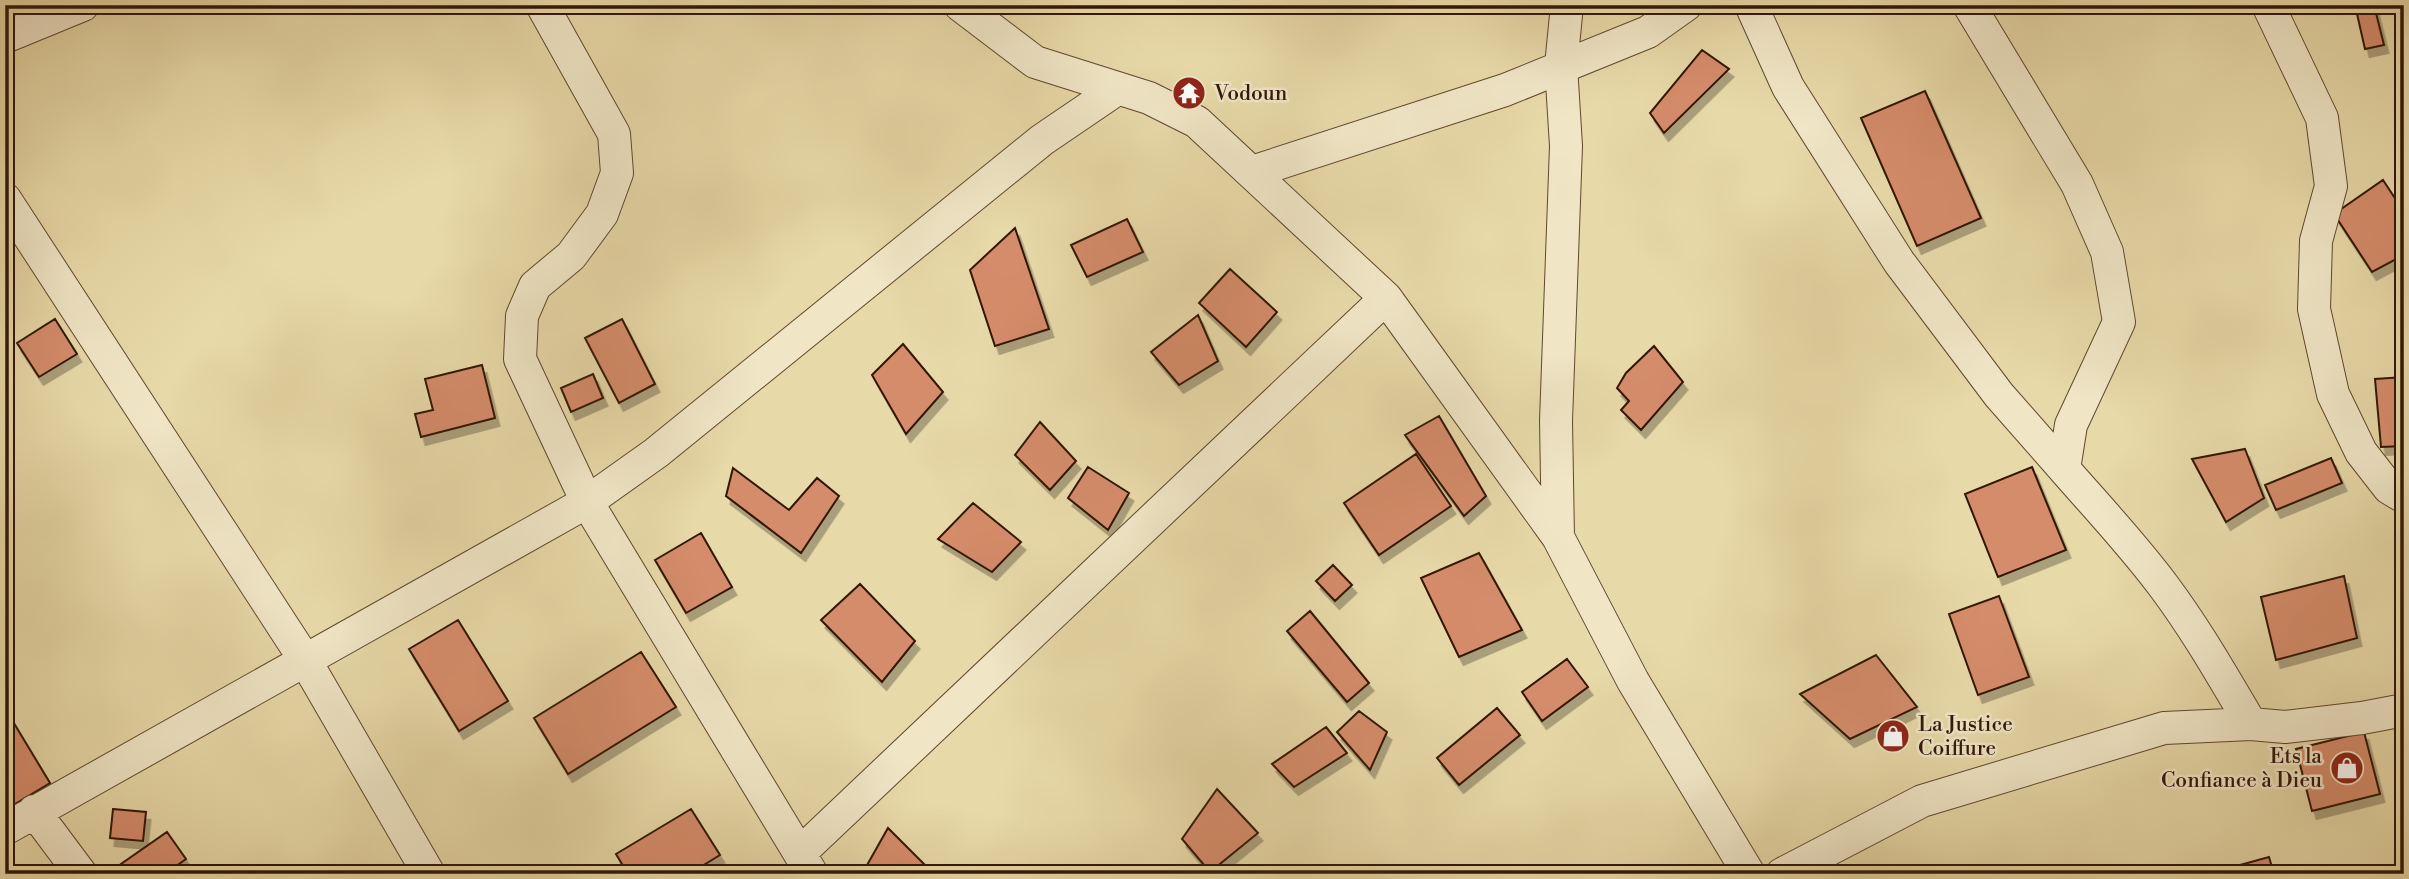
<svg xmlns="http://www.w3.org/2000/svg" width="2409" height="879" viewBox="0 0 2409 879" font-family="'Libre Bodoni',serif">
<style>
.building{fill:#d58c6b;stroke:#321606;stroke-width:2;filter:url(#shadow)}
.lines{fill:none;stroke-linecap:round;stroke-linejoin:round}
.minor-casing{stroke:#60472e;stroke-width:34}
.minor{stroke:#f0e6c6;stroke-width:32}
.labels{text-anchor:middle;stroke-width:5;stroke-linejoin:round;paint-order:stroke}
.poi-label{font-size:21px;fill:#321606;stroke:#f0e6c6;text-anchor:start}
</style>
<defs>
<filter id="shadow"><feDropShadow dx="4.5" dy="8" stdDeviation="0" flood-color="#0004"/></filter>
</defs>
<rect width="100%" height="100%" fill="#e8d9a8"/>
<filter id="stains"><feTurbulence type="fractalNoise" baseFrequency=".00286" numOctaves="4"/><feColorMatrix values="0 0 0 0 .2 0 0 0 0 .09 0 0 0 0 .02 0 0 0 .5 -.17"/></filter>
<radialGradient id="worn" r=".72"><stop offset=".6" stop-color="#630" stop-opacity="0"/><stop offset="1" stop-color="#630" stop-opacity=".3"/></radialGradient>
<!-- building -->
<path class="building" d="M2355,5H2374L2384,45L2365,49Z
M1702,50L1729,69L1664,133L1650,113Z
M1925,91L1981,218L1917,246L1861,118Z
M2383,180L2404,212V255L2372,272L2334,214Z
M1127,219L1143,252L1087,277L1071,245Z
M1015,228L1049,329L995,346L970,270Z
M1230,269L1277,312L1246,347L1199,303Z
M1198,315L1218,361L1179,385L1151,352Z
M55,319L77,354L39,377L17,343Z
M622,319L655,384L619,403L585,338Z
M903,344L943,392L906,434L872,375Z
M1654,346L1683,382L1641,430L1621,410L1629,401L1617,388L1626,373Z
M482,365L495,418L421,437L415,414L433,410L425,379Z
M593,374L603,398L571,412L561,388Z
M2404,377V446L2381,447L2375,379Z
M1439,416L1486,496L1464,516L1405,435Z
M1040,422L1076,461L1050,490L1015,455Z
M2245,449L2264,498L2226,522L2192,459Z
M1416,454L1451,506L1379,555L1344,503Z
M2331,458L2342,483L2276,510L2265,485Z
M1088,467L1129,493L1108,530L1068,498Z
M2032,467L2066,550L1998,577L1965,494Z
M733,468L789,510L817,478L839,496L801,553L726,496Z
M973,503L1021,542L992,572L938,539Z
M701,533L732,587L686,613L655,560Z
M1479,553L1522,630L1459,657L1421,578Z
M1333,565L1352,585L1335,601L1316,581Z
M2344,576L2357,638L2276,660L2261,597Z
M860,584L915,641L882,682L821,620Z
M1999,596L2029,677L1978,695L1949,614Z
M1310,611L1369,683L1347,702L1287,631Z
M458,620L508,701L459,731L409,649Z
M641,652L676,707L568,774L534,718Z
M1876,655L1917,707L1850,739L1800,694Z
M1567,659L1588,687L1542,721L1522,692Z
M1497,708L1520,735L1459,785L1437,758Z
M1359,711L1387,732L1370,770L1337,732Z
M9,715L50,783L5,810V717Z
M1326,727L1347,753L1294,787L1272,764Z
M2364,732L2380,794L2312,811L2296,749Z
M1217,789L1258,833L1210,872L1182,839Z
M113,809L146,812L143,841L110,838Z
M691,809L720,855L689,874H628L616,854Z
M888,828L934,874H862Z
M167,832L186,859L165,874H128L121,864Z
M2269,857L2274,874H2223L2222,870Z"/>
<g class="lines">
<defs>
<path id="minor" d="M542,5L614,134L617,173L602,214L571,256L535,286L522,316L520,359L587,502L812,874
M960,5L1035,62L1149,98L1197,122L1386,298L1558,537L1633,681L1749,874
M1751,5L1788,87L1899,262L1999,395L2064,469
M1969,5L2077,184L2107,252L2119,322L2071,425L2064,469C2098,508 2134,546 2165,588C2197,631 2223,677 2251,724
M2268,5L2322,118L2331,186L2316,241L2314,309L2333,394L2361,452L2389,488L2404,497
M5,37L83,5
M1252,172L1505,90L1648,32L1686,5
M5,199L305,660L429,874
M1558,537L1556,421L1566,146L1561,66L1567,5
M34,811L81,874
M5,829L587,502L656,453L1042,140L1117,89
M800,853L1386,298
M1782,874L1922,801L2164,728L2251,724L2285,727L2362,718L2404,710"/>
</defs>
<!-- minor casing -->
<use href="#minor" class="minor-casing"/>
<!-- minor -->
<use href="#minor" class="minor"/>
</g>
<!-- icons -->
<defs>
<symbol id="temple-disc" viewBox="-11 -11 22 22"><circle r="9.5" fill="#8f2418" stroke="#f0e6c6"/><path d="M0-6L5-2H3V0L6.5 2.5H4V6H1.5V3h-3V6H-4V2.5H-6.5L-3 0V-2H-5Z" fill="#fff"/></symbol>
<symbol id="shop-disc" viewBox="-11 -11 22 22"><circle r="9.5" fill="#8f2418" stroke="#f0e6c6"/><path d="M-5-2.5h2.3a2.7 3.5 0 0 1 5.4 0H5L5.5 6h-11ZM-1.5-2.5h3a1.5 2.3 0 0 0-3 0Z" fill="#fff"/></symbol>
</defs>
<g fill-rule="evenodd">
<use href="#temple-disc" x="1170" y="74" width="38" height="38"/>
<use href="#shop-disc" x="1874" y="717" width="38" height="38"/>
<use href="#shop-disc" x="2328" y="749" width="38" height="38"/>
</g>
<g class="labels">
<!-- poi labels -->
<g class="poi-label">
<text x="1214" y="100">Vodoun</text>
<text x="1918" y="731">La Justice<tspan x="1918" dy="24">Coiffure</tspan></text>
<text x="2322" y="763" text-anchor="end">Ets la<tspan x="2322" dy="24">Confiance à Dieu</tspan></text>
</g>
</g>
<!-- margin -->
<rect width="2409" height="879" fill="none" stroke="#e8d9a8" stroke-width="28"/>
<rect x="7" y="7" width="2395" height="865" fill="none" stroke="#321606" stroke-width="3.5"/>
<rect x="14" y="14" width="2381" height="851" fill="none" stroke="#321606" stroke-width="2"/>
<rect width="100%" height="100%" filter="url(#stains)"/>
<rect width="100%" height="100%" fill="url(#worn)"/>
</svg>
